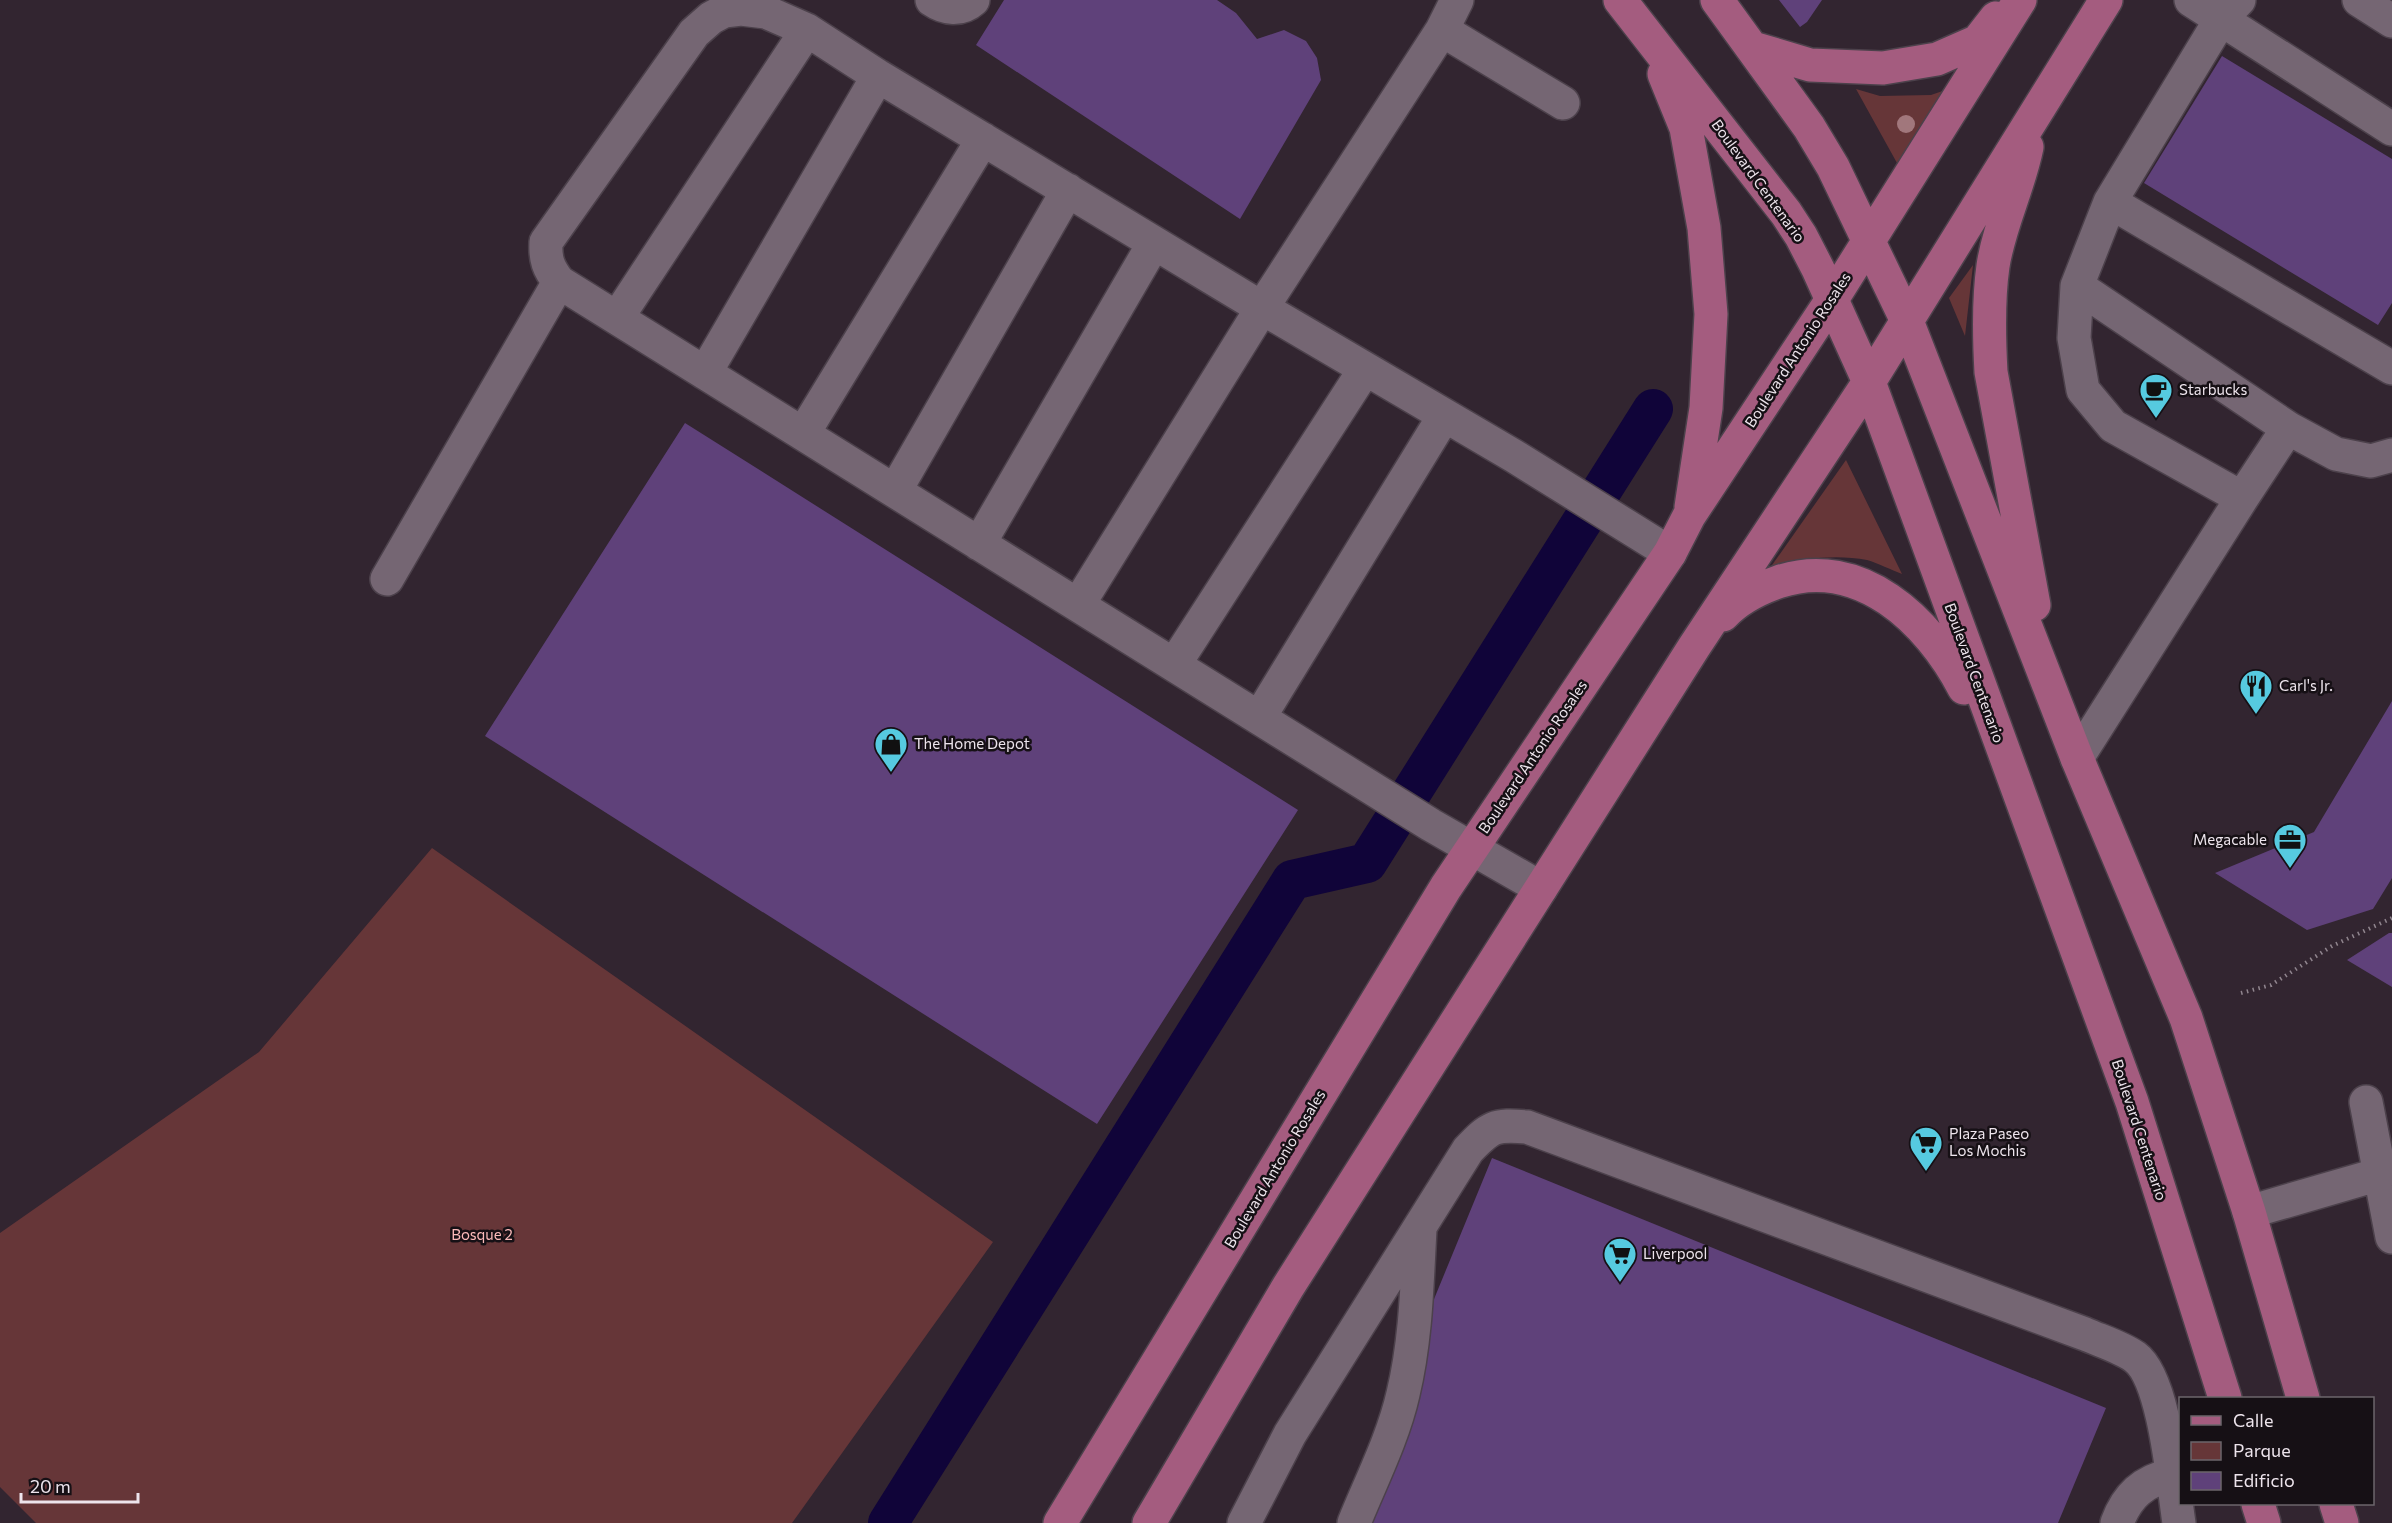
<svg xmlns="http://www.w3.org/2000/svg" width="2392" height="1523" viewBox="0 0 2392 1523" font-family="Commissioner,sans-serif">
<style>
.green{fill:#663638}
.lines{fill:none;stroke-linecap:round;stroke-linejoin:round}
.canal{stroke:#100439;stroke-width:40}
.building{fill:#5f417a}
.minor-casing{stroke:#4c414b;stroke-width:36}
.major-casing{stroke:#4c414b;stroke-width:36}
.path{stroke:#90858e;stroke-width:4;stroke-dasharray:1.5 4.5;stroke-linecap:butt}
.minor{stroke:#756673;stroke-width:33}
.major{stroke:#a45c7f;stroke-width:33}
.tree{fill:#a1777c}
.labels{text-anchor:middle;stroke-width:5;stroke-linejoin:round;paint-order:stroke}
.street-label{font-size:15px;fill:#ede4ec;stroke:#161015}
.poi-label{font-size:15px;fill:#ede4ec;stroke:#161015;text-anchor:start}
.park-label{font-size:15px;fill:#fbbaba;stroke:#161015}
</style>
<rect width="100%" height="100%" fill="#322530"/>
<!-- green -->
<path class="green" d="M1960,85L1902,172L1856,89L1880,96L1931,95Z
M1973,265L1965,336L1949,298Z
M1846,460L1902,574C1891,570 1878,563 1867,560C1837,554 1798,558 1770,568Z
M432,848L993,1242L792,1523H36L0,1487V1233L259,1052Z"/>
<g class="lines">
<!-- canal -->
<path class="canal" d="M888,1523L1292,880L1367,863L1653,409"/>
</g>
<!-- building -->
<path class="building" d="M1004,0H1217L1236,13L1257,39L1284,30L1306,41L1317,58L1321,80L1240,219L976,45Z
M1779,0H1822L1807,22L1800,27Z
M2222,56L2392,159V303L2378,325L2144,183Z
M685,423L1298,810L1097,1124L485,736Z
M2392,701V878L2373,909L2307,930L2215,873L2314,832Z
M2389,933H2392V987L2347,960Z
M1492,1158L2106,1408L2058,1523H1342Z"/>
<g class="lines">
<defs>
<path id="minor" d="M932,0C945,9 961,11 973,0
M2191,0L2392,129
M2359,0L2392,21
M1442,30L1563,103
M2110,202L2392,368
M559,282C548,268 545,259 546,242L694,33L711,18L724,11L741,9L766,12L807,30L878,76L1262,308L1514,456L1670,553
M2077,286L2288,428
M617,318L807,30
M705,373L878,76
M803,434L983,139
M895,491L1068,190
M2242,498L2288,428L2336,454L2371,461L2392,455
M979,544L1154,243
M387,579L559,282L1431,825L1541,888
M1078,605L1262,308L1442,30L1457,0
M1174,665L1365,369
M1259,718L1444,416
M2077,758L2242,498L2113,426L2083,390L2074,338L2077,286L2110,202L2221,19L2239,0
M2366,1102L2392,1237
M2249,1212L2380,1174
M1244,1523L1290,1434L1468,1150C1490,1127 1494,1124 1527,1127L2085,1334C2101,1341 2121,1347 2135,1357C2165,1379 2173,1485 2179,1523
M1354,1523C1371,1481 1393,1438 1403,1394C1416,1340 1417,1284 1420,1229
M2117,1523C2127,1496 2143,1481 2171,1475"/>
<path id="major" d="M1620,0L1786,213L1801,236L1818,269L1869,382L2132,1102L2225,1398
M1717,0L1809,127L1833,167L1907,321L2077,758L2186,1018L2249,1212L2303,1398
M1753,48L1810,65L1883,68L1937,59L1978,41L1996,18
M1664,74L1686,128L1704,228L1711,314L1706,408L1691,507
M2027,147C2019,187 1999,226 1993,266C1988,301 1989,337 1991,372L2034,605
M1723,615C1738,599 1758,589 1778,582C1860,554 1929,621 1964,688
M2258,1504L2264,1523
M2336,1504L2342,1523
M1060,1523L1446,887L1670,553L1689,516L1831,301L2020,0
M1149,1523L1288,1287L1694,647L1869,382L2106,0"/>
</defs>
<!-- minor casing -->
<use href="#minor" class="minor-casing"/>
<!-- major casing -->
<use href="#major" class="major-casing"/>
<!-- path -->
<path class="path" d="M2241,993L2271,985L2332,946L2392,918"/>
<!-- minor -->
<use href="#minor" class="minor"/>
<!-- major -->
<use href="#major" class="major"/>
</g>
<!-- trees -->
<circle class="tree" cx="1906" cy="124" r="9"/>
<!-- icons -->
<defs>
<symbol id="cafe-pin" viewBox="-11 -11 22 30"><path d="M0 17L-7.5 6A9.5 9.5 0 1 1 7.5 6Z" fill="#56cae0" stroke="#161015"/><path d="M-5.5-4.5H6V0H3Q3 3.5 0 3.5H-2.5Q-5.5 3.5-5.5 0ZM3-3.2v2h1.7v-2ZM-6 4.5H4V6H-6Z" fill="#111"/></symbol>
<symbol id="restaurant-pin" viewBox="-11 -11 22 30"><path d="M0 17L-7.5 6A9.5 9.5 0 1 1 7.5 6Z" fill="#56cae0" stroke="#161015"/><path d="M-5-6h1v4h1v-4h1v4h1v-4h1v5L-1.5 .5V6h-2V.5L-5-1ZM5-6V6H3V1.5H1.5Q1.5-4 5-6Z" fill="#111"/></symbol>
<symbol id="shop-pin" viewBox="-11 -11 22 30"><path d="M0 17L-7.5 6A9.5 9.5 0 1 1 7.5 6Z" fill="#56cae0" stroke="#161015"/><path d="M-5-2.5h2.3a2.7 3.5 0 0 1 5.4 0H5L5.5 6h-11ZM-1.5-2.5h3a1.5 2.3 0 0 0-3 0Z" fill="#111"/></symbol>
<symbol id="office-pin" viewBox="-11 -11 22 30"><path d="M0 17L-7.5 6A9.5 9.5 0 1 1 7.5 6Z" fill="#56cae0" stroke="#161015"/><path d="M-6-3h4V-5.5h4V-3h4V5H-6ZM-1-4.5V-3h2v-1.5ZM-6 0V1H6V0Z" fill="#111"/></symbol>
<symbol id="supermarket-pin" viewBox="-11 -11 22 30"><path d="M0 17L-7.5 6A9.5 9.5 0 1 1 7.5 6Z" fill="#56cae0" stroke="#161015"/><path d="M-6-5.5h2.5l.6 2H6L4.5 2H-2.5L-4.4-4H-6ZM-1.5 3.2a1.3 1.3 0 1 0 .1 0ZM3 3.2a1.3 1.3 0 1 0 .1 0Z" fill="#111"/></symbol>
</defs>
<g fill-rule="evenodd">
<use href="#cafe-pin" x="2137" y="371" width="38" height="52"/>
<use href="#restaurant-pin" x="2237" y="667" width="38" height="52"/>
<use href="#shop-pin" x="872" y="725" width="38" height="52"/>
<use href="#office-pin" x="2271" y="821" width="38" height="52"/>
<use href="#supermarket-pin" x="1907" y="1124" width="38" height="52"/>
<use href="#supermarket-pin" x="1601" y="1235" width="38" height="52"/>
</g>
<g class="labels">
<!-- street labels -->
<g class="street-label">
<text transform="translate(1758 181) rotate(54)" y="5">Boulevard Centenario</text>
<text transform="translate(1798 350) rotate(-57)" y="5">Boulevard Antonio Rosales</text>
<text transform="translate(1974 673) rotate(70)" y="5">Boulevard Centenario</text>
<text transform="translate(1533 757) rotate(-56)" y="5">Boulevard Antonio Rosales</text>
<text transform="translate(2139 1130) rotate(72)" y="5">Boulevard Centenario</text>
<text transform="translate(1275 1169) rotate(-59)" y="5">Boulevard Antonio Rosales</text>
</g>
<!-- poi labels -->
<g class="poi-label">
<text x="2179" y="395">Starbucks</text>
<text x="2279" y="691">Carl's Jr.</text>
<text x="914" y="749">The Home Depot</text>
<text x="2267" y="845" text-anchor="end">Megacable</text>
<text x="1949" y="1139">Plaza Paseo<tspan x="1949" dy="17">Los Mochis</tspan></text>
<text x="1643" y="1259">Liverpool</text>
</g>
<!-- park labels -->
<g class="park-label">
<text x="482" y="1240">Bosque 2</text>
</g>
</g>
<!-- legend -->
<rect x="2179" y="1397" width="195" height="108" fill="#161015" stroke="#6c656b" stroke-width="1.5"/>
<rect x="2191" y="1416" width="30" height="9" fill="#a45c7f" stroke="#6c656b" stroke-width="1.5"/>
<text x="2233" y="1427" font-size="18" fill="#ede4ec">Calle</text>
<rect x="2191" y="1442" width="30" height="18" fill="#663638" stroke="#6c656b" stroke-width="1.5"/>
<text x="2233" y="1457" font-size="18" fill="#ede4ec">Parque</text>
<rect x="2191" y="1472" width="30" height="18" fill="#5f417a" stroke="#6c656b" stroke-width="1.5"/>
<text x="2233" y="1487" font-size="18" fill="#ede4ec">Edificio</text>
<!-- scale -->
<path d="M21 1493v9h117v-9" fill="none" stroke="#ede4ec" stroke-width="3"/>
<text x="30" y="1493" font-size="18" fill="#ede4ec" stroke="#161015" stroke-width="4.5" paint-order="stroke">20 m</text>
</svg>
